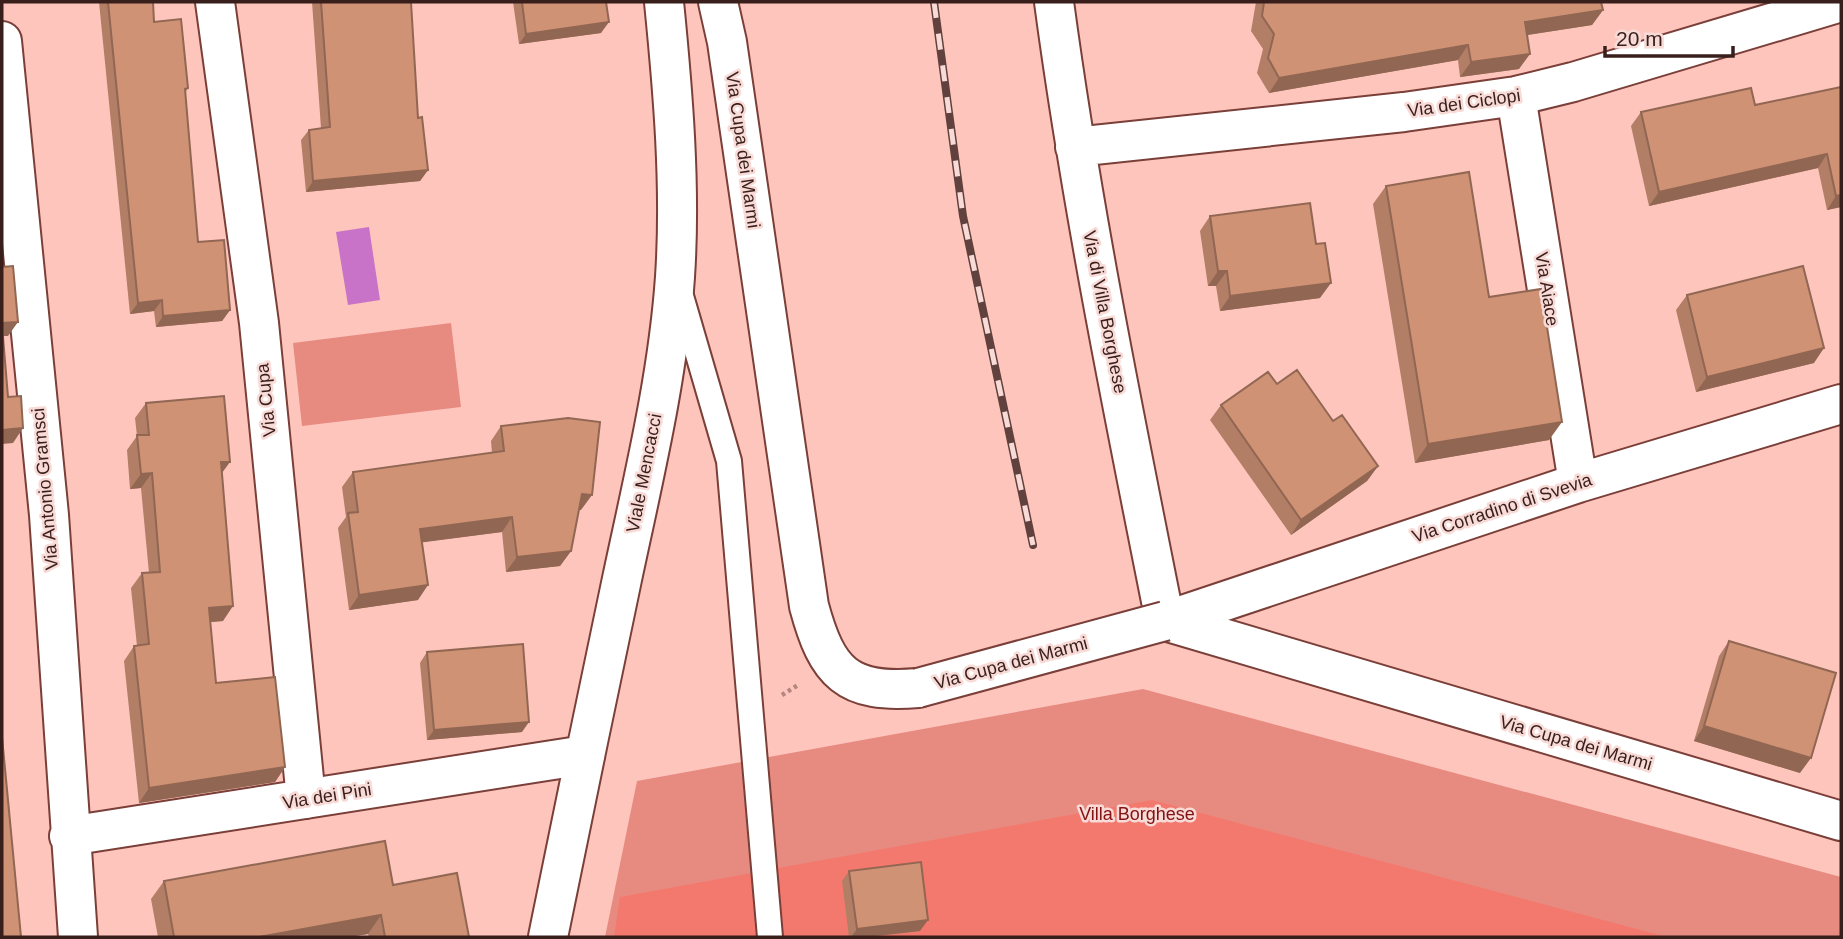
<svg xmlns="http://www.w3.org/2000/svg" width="1843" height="939" viewBox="0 0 1843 939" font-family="Helvetica,sans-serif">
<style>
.green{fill:#e78b81}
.forest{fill:#f3796e}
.water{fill:#c873c7}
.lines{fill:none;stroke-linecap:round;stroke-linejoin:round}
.service-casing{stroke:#7a3f38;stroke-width:28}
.minor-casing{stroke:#7a3f38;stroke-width:42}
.primary-casing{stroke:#7a3f38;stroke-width:42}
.path{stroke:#b38680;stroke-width:4.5;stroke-dasharray:3.5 3.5;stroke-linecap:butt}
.service{stroke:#fff;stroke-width:24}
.minor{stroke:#fff;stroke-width:38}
.primary{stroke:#fff;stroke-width:38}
.rail-casing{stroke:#61413d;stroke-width:8}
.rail{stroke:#f8dad6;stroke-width:5;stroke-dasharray:16;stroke-linecap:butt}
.minor-bridge-casing{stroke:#7a3f38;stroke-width:42;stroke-linecap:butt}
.minor-bridge{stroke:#fff;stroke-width:38}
.wall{fill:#b27e65}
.shaded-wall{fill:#916652}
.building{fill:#cf9275;stroke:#916652;stroke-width:2}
.labels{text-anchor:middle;stroke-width:5;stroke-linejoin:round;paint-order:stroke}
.street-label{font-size:18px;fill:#391f1c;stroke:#f8dad6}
.park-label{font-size:18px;fill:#811112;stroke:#f8dad6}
</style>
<rect width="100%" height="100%" fill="#fec5bd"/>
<!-- green -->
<path class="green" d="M451,323L461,407L302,426L293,343Z
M1143,689L1841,877V937H605L637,781Z"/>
<!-- forest -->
<path class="forest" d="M1152,800L1667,937H614L620,897Z"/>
<!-- water -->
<path class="water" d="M369,227L380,300L348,305L336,232Z"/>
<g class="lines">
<defs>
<path id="service" d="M681,296L729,461L770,937"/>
<path id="minor" d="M215,2L259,323L306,799
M718,2L727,42L809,606C827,673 847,694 918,688
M1054,2C1082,210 1124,415 1165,621
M2,41L49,515L78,937
M1516,96L1578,483
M1075,147L1404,112L1516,96L1573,82L1841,2
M1165,621L1578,483L1841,404
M1165,621L1841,821
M69,836L585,755"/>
<path id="primary" d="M548,937C572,818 597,698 622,579C643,480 668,378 675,277C681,186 673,92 664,2"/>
</defs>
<!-- service casing -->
<use href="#service" class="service-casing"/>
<!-- minor casing -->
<use href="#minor" class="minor-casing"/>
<!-- primary casing -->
<use href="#primary" class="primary-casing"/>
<!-- path -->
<path class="path" d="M782,695L798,685"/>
<!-- service -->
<use href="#service" class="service"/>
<!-- minor -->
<use href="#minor" class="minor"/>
<!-- primary -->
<use href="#primary" class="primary"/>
<defs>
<path id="rail" d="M934,2L963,216L1033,545"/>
</defs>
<!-- rail casing -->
<use href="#rail" class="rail-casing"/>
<!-- rail -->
<use href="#rail" class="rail"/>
<defs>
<path id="minor-bridge" d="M918,688L1165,621"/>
</defs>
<!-- minor-bridge casing -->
<use href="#minor-bridge" class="minor-bridge-casing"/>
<!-- minor-bridge -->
<use href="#minor-bridge" class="minor-bridge"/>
</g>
<!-- wall -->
<path class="wall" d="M99,2H153L154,22L188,88L185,93L198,242L230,310L222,321L156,327L154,311L130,314Z
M312,2H411L418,118L428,170L420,181L306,192L301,140L309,130L321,128Z
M513,2H606L601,33L519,44Z
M1256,2H1601L1603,10L1592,25L1527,35L1519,69L1460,77L1458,60L1269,93L1257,73L1263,49L1251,31Z
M1841,87V207L1827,210L1818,168L1649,206L1631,126L1641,112L1755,105Z
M1386,186L1489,297L1549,440L1415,463L1373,204Z
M1210,216L1320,298L1220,311L1216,286H1208L1200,231Z
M1687,295L1814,363L1696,392L1676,310Z
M1277,384L1333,421L1378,466L1367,481L1291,535L1210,420L1221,405Z
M146,403L222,473L223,621L210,622L216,683L285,767L275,782L139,803L124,661L134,646H137L131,588L142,573H149L141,488L130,489L127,450L137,436L135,418Z
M501,426L581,510H579L571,551L560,566L506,572L502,532L422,542L418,600L349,610L338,528L346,517L342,487L353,472L492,453L491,441Z
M1729,641L1800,773L1694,741L1719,656Z
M427,652L522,732L427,740L420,663Z
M849,871L920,931L867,937H849L842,881Z
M164,881L393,885L469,937H369L368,934L348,937H158L151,899Z"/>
<!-- shaded-wall -->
<path class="shaded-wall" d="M1603,10L1592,25L1514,37L1525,22Z
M609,22L601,33L519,44L526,34Z
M1468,45L1458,60L1269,93L1279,78Z
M1530,54L1519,69L1460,77L1471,62Z
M1827,154L1818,168L1649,206L1659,192Z
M428,170L420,181L306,192L313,181Z
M1841,195V207L1827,210L1836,196Z
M1218,271H1227L1216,286H1208Z
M1331,283L1320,298L1220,311L1230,296Z
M162,300L154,311L130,314L138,303Z
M230,310L222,321L156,327L163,316Z
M18,322L8,336H2V323Z
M1824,348L1814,363L1696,392L1707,377Z
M1562,422L1549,440L1415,463L1428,444Z
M23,428L13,443L2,444V430Z
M221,462H230L219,477Z
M1378,466L1367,481L1291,535L1301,520Z
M152,473L141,488L130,489L141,474Z
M582,494L592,495L581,510L571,509Z
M512,517L502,532L410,544L420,529Z
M571,551L560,566L506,572L517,557Z
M428,585L418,600L349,610L359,595Z
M233,606L223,621L198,623L209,608Z
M529,722L522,732L427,740L434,730Z
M1704,726L1811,758L1800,773L1694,741Z
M285,767L275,782L139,803L149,788Z
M381,915L368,934L348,937H259Z
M928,920L920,931L867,937H851L857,929Z"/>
<!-- building -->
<path class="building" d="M108,2H153L154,22L181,19L188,88L185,89L198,242L224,240L230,310L163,316L162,300L138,303Z
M321,2H411L418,118L422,117L428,170L313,181L309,130L330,127Z
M522,2H606L609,22L526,34Z
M1264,2H1601L1603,10L1525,22L1530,54L1471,62L1468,45L1279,78L1268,58L1274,34L1262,16Z
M1841,87V195L1836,196L1827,154L1659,192L1641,112L1751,88L1755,105Z
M1469,172L1489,297L1541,289L1562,422L1428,444L1386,186Z
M1310,203L1316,244L1325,243L1331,283L1230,296L1227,271H1218L1210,216Z
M13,266L18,322L2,323V267Z
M1803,266L1824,348L1707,377L1687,295Z
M2,325L8,397L21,396L23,428L2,430Z
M1297,370L1333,421L1342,415L1378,466L1301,520L1221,405L1268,372L1277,384Z
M224,396L230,462H221L233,606L209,608L216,683L275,677L285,767L149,788L134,646L149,644L142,573L160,572L152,473L141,474L137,435H149L146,403Z
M568,418L600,422L592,495L582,494L571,551L517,557L512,517L420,529L428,585L359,595L348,513L358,512L353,472L504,451L501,426Z
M1729,641L1836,673L1811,758L1704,726Z
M523,644L529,722L434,730L427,652Z
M2,737L21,937H2Z
M385,841L393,885L457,873L469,937H385L381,915L259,937H174L164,881Z
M921,862L928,920L857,929L849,871Z"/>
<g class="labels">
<!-- street labels -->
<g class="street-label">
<text transform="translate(1464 103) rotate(-8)" y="6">Via dei Ciclopi</text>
<text transform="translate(743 150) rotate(82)" y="6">Via Cupa dei Marmi</text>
<text transform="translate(1547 289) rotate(81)" y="6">Via Aiace</text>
<text transform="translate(1105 312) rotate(79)" y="6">Via di Villa Borghese</text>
<text transform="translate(266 400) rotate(-96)" y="6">Via Cupa</text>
<text transform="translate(644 473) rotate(-79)" y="6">Viale Mencacci</text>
<text transform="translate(45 489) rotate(-95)" y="6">Via Antonio Gramsci</text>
<text transform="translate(1502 508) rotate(-18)" y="6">Via Corradino di Svevia</text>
<text transform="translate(1011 663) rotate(-15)" y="6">Via Cupa dei Marmi</text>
<text transform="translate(1576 743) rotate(16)" y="6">Via Cupa dei Marmi</text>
<text transform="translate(327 796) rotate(-9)" y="6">Via dei Pini</text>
</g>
<!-- park labels -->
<g class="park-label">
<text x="1137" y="820">Villa Borghese</text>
</g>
</g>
<!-- border -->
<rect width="1843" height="939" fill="none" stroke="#391f1c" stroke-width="7"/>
<!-- scale -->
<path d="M1605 46v10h128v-10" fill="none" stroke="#391f1c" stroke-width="3.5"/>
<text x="1616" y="46" font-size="21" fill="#391f1c" stroke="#f8dad6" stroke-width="5" paint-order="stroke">20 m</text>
</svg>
